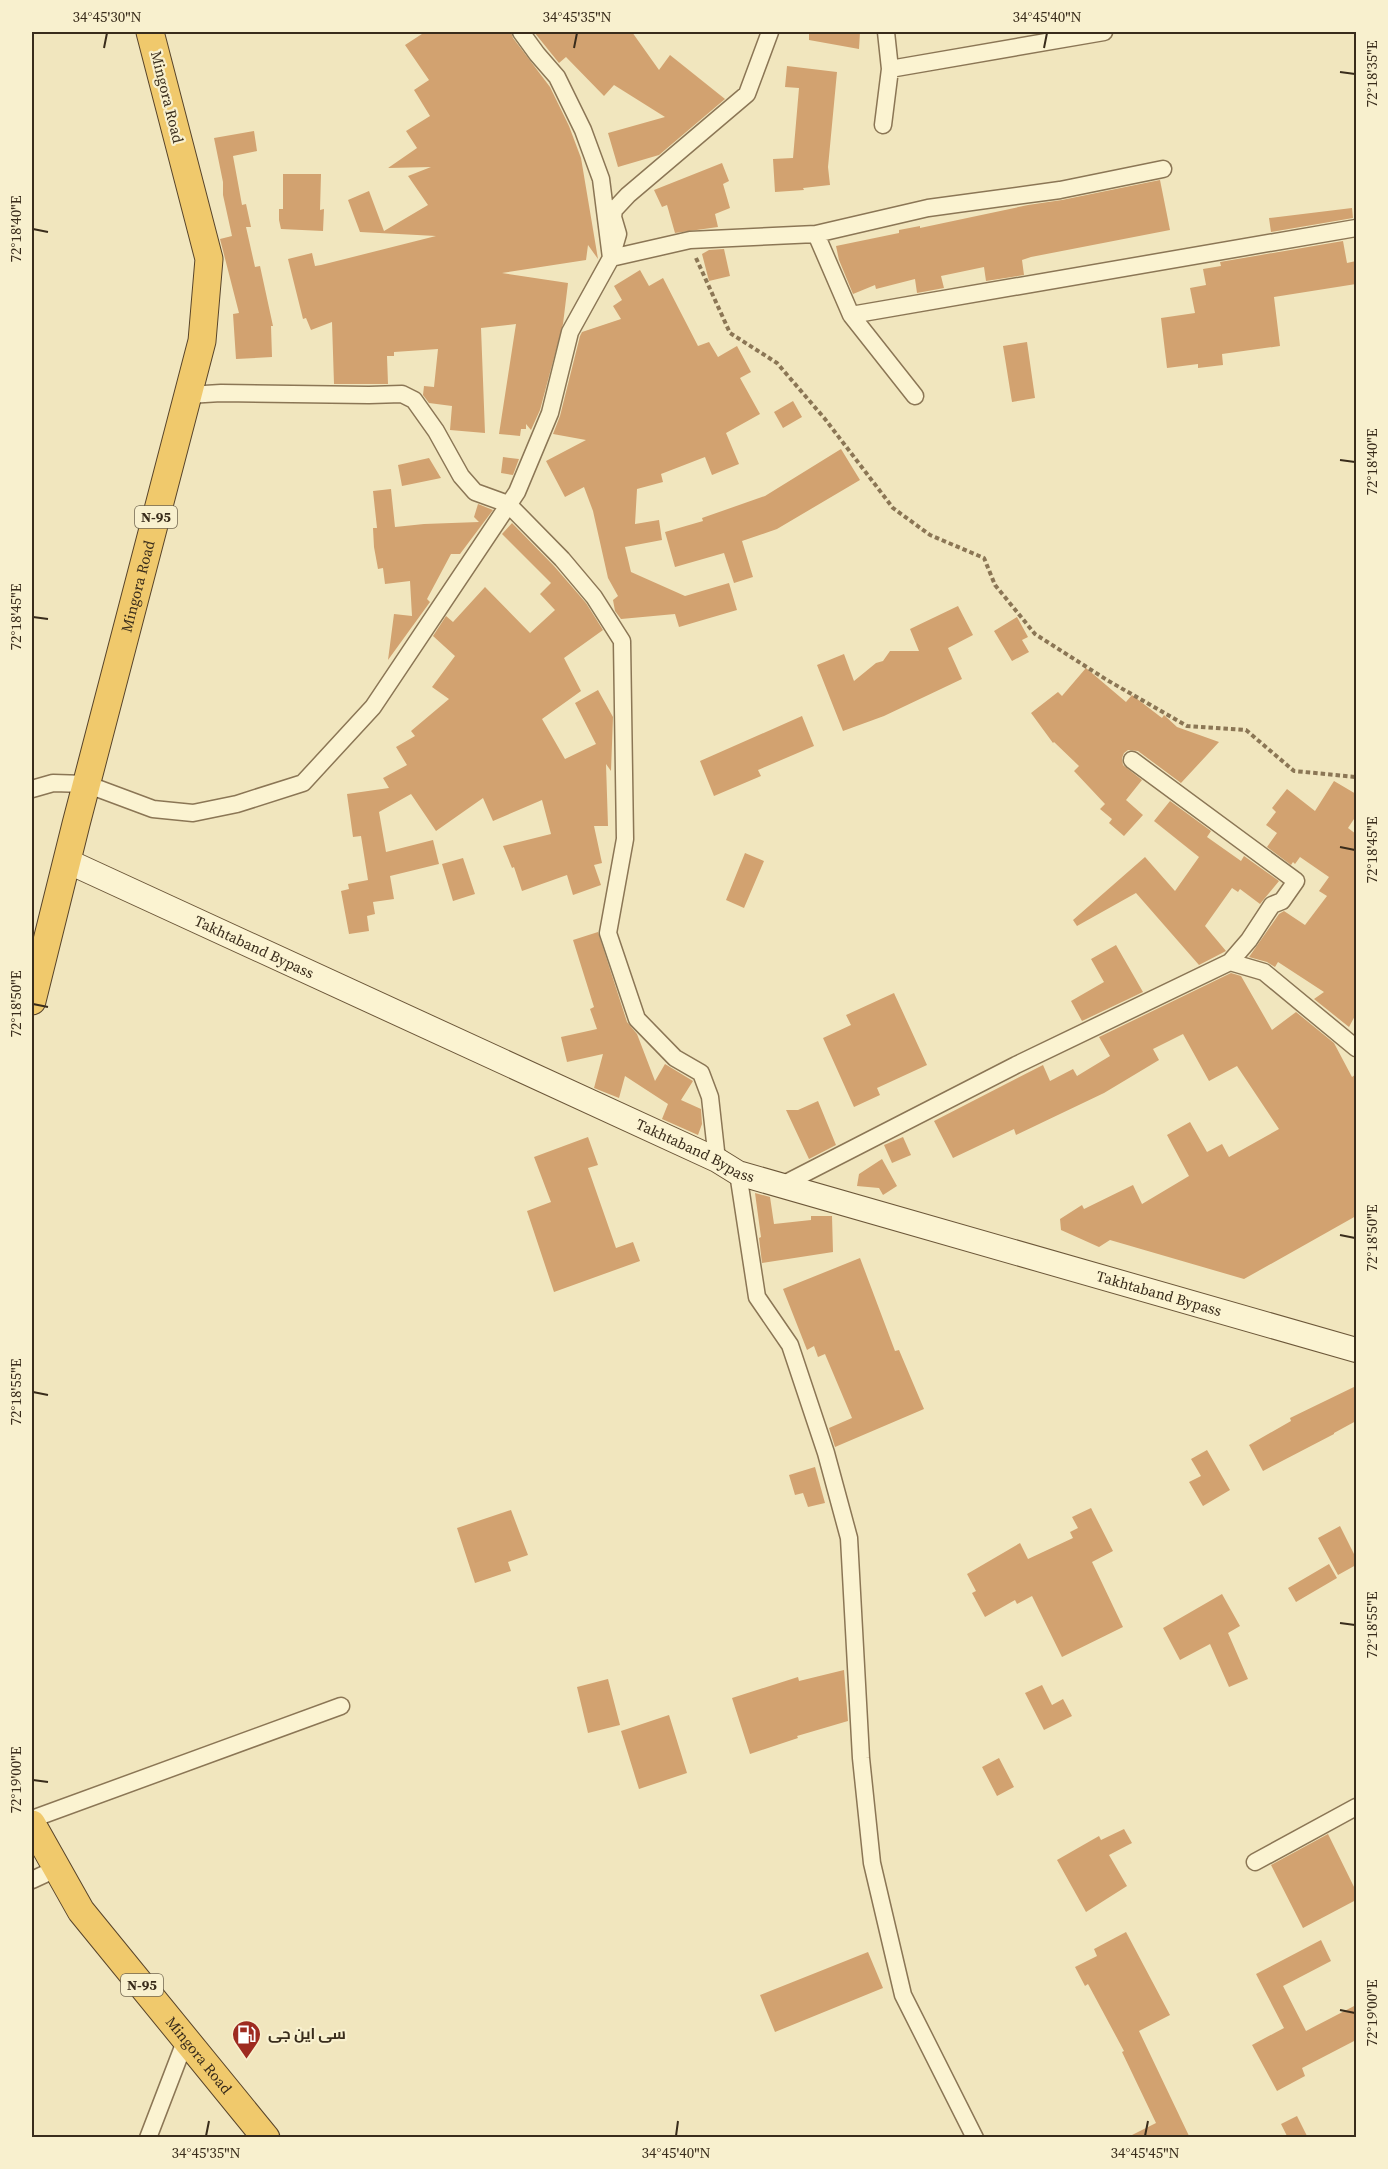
<svg xmlns="http://www.w3.org/2000/svg" width="1388" height="2169" viewBox="0 0 1388 2169" font-family="'Source Serif 4',Cairo,serif">
<style>
.building{fill:#d2a270}
.lines{fill:none;stroke-linecap:round;stroke-linejoin:round}
.minor-casing{stroke:#8b7655;stroke-width:19}
.secondary-casing{stroke:#6c5739;stroke-width:26}
.trunk-casing{stroke:#58442a;stroke-width:29}
.path{stroke:#8b7655;stroke-width:4;stroke-dasharray:4.5 3;stroke-linecap:butt}
.minor{stroke:#fbf3d1;stroke-width:16}
.secondary{stroke:#fbf3d1;stroke-width:24}
.trunk{stroke:#f0c96c;stroke-width:27}
.ticks{fill:none;stroke:#392c1b;stroke-width:2}
.labels{text-anchor:middle;stroke-width:4.5;stroke-linejoin:round;paint-order:stroke}
.shield{fill:#f8f0ce;stroke:#726751;stroke-width:1.5}
.shield-label{font-size:14px;font-weight:bold;fill:#392c1b}
.street-label{font-size:15px;fill:#392c1b;stroke:#f8f0ce}
.poi-label{font-size:15px;font-weight:bold;fill:#392c1b;stroke:#f8f0ce;text-anchor:start}
.neatline{fill:none;stroke:#392c1b;stroke-width:2}
.ticks-label{font-size:15px;text-anchor:middle;fill:#392c1b}
</style>
<rect width="100%" height="100%" fill="#f1e6be"/>
<!-- building -->
<path class="building" d="M425,32H511L513,38L550,87L569,126L581,158L598,259L588,245L586,260L502,273L568,283L563,324L540,410L531,430L526,424V429H521L520,436L499,434L516,324L481,328L485,433L450,430L452,406L429,403L423,395L424,386L434,387L438,349L394,352V356H387L388,384H334L332,322L311,330L306,318L303,319L288,259L312,253L315,266L321,265L436,236L360,232L348,200L369,191L384,231L428,205L408,176L431,167L388,168L417,148L406,131L430,116L414,90L429,80L405,45Z
M534,32H632L659,70L670,55L725,99L659,155L618,167L608,133L665,117L614,85L604,96L566,57L559,63Z
M809,32H860L859,49L809,40Z
M787,66L837,72L828,167L830,185L803,188L804,190L775,192L773,159L793,158L799,88L785,87Z
M254,131L257,151L233,156L242,205L246,204L251,227H246L255,267L260,266L273,326H271L272,357L236,359L233,314L239,313L220,239L232,236L223,195V182L214,138Z
M722,163L729,181L723,184L730,208L715,214L718,227L675,233L667,205L662,207L654,190Z
M283,174H321L320,210L324,209L323,231L281,229L279,220V209H283Z
M1160,180L1170,230L1031,257L1022,260L1024,275L986,281L984,267L941,276L944,288L917,293L915,279L876,289L875,285L853,294L839,260L836,246L899,233V230L920,226V228L1028,205L1062,200Z
M1352,208L1353,218L1271,232L1269,218Z
M1343,241L1347,263L1356,261V284L1274,297L1280,346L1222,354L1223,365L1198,368V364L1167,368L1161,318L1195,313L1190,288L1206,285L1203,269L1221,266L1220,262Z
M724,249L730,276L709,281L702,254L709,250Z
M640,270L649,286L663,278L698,346L709,342L718,357L737,346L751,372L740,378L760,414L726,433L739,464L712,475L705,457L661,474L663,482L637,489L635,524L659,520L662,540L625,547L631,572L685,596L729,583L737,610L679,627L675,614L621,619L615,611L613,600L618,596L608,578L593,511L584,487L565,497L546,461L586,440L553,434L560,416L580,336L582,332L621,319L613,306L622,300L614,286Z
M1027,342L1035,398L1012,402L1003,346Z
M793,401L802,417L783,428L774,412Z
M841,449L860,480L777,529L742,541L753,577L734,583L724,553L675,567L665,532L703,521L702,518L765,496Z
M503,457L519,459L513,475L501,473Z
M429,458L441,478L402,486L398,465Z
M391,489L395,527L424,524L479,522L474,517L478,504L493,510L460,554H451L427,599L430,602L388,660L394,614L412,616L410,581L385,584L383,568L378,569L374,547L373,528H377L373,491Z
M512,523L554,566L586,603L603,630L564,658L581,691L542,719L565,759L596,744L575,703L598,690L613,717L611,771L606,764L608,826H594L602,863L594,865L601,885L573,895L567,875L522,891L514,867L512,868L503,846L551,834L542,800L493,821L483,798L436,831L411,794L379,812L386,852L433,840L439,864L390,876L394,899L373,902L375,914L367,916L369,931L349,934L341,891L349,889L348,884L368,880L361,836L353,837L347,794L389,788L383,778L407,765L396,747L415,736L411,731L449,699L432,687L455,656L433,636L446,616L453,622L485,587L530,633L555,610L540,594L551,583L502,534Z
M958,606L973,635L948,648L962,679L884,716L843,731L817,665L844,654L854,681L876,663L883,661L890,651H919L910,629Z
M1017,617L1028,637L1022,640L1029,652L1012,661L994,631Z
M1086,668L1126,702L1132,695L1162,718L1164,715L1177,727L1219,742L1181,783L1138,751L1128,750L1124,753L1122,758L1123,765L1142,780L1126,800L1143,815L1124,836L1109,823L1112,819L1100,809L1105,804L1074,771L1079,766L1054,742L1053,743L1031,713L1058,692L1062,696Z
M802,716L814,746L758,770L761,776L714,796L700,761Z
M1334,781L1356,794V816L1348,828L1356,834V1014L1349,1027L1314,999L1324,992L1278,962L1275,967L1267,962L1249,957L1279,914L1284,911L1305,925L1327,896L1319,891L1329,877L1300,857L1295,864L1293,862L1291,865L1267,847L1277,833L1266,825L1276,812L1272,808L1287,789L1315,811Z
M1170,801L1211,831L1207,837L1241,861L1244,856L1279,881L1260,904L1240,889L1238,892L1232,888L1205,926L1226,951L1199,965L1136,893L1077,926L1073,920L1145,857L1175,891L1199,857L1154,821Z
M745,853L764,861L744,908L726,900Z
M463,858L475,894L453,901L442,864Z
M598,932L627,1022L637,1034L655,1081L665,1064L693,1081L681,1100L701,1109L702,1124L698,1135L662,1119L668,1104L625,1076L619,1098L594,1088L603,1054L567,1062L561,1037L597,1029L590,1009L594,1007L573,940Z
M1116,945L1143,992L1082,1021L1071,1001L1104,982L1091,959Z
M1231,973L1241,976L1272,1030L1296,1012L1334,1043L1352,1077L1356,1074V1216L1244,1279L1110,1240L1099,1247L1061,1230L1060,1219L1082,1205L1084,1209L1133,1185L1142,1204L1189,1176L1167,1135L1190,1122L1207,1152L1222,1144L1229,1157L1279,1129L1237,1066L1209,1081L1183,1034L1153,1049L1159,1060L1104,1093L1016,1135L1014,1129L953,1158L934,1121L1043,1065L1050,1081L1073,1069L1077,1076L1110,1056L1099,1037Z
M894,993L927,1065L877,1088L880,1095L854,1107L823,1038L851,1025L846,1015Z
M818,1101L836,1145L809,1159L786,1110H798Z
M588,1137L598,1165L588,1168L616,1248L633,1242L640,1261L554,1292L527,1211L551,1202L534,1157Z
M903,1137L911,1155L892,1163L884,1145Z
M882,1159L897,1186L883,1195L879,1188L857,1186L859,1174Z
M755,1193L770,1197L774,1224L811,1220V1216H832L833,1252L762,1263L759,1238L761,1237Z
M860,1258L895,1351L899,1350L924,1409L835,1447L829,1428L852,1418L825,1354L818,1357L814,1346L807,1350L783,1289Z
M1356,1386V1421L1334,1433V1434L1263,1471L1249,1445L1291,1421L1290,1418Z
M1207,1450L1230,1490L1203,1506L1189,1482L1201,1476L1191,1459Z
M815,1467L825,1503L808,1507L803,1493L795,1495L789,1475Z
M1091,1508L1113,1551L1092,1562L1123,1627L1062,1657L1032,1596L1017,1604L1015,1600L985,1617L972,1593L976,1591L967,1574L1020,1543L1028,1559L1073,1538L1070,1532L1078,1528L1072,1517Z
M511,1510L528,1555L508,1562L511,1571L475,1583L457,1528Z
M1340,1526L1356,1558V1565L1338,1575L1318,1538Z
M1329,1564L1337,1578L1296,1602L1288,1588Z
M1222,1594L1240,1626L1228,1633L1248,1679L1229,1687L1210,1644L1180,1660L1163,1628Z
M844,1670L848,1721L797,1736L798,1738L750,1754L732,1698L798,1677L799,1681Z
M608,1679L620,1725L588,1733L577,1687Z
M1042,1685L1052,1705L1063,1699L1072,1716L1044,1730L1025,1693Z
M669,1715L687,1773L639,1789L621,1731Z
M999,1758L1014,1787L997,1796L982,1767Z
M1124,1829L1132,1843L1109,1855L1127,1886L1086,1912L1057,1860L1099,1836L1101,1840Z
M1328,1834L1356,1891V1900L1303,1928L1271,1865Z
M1126,1932L1170,2015L1139,2031L1190,2138H1126L1156,2123L1122,2052L1124,2051L1088,1984L1085,1986L1075,1967L1097,1956L1094,1949Z
M1321,1940L1331,1961L1283,1986L1306,2031L1356,2005V2040L1302,2068L1305,2076L1277,2091L1252,2045L1284,2028L1256,1974Z
M868,1952L883,1988L775,2032L760,1995Z
M1297,2116L1308,2138H1288L1281,2124Z"/>
<g class="lines">
<defs>
<path id="minor" d="M521,32L537,54L557,77L583,130L601,179L611,258L690,240L816,234L928,208L1060,190L1163,169
M890,69L1104,32
M883,125L890,69L886,32
M816,234L851,315L915,396
M851,315L1356,228
M188,395L221,393L369,395L402,394L414,400L436,431L461,476L475,492L508,504L562,559L594,597L622,641L625,839L608,933L637,1019L675,1058L701,1073L710,1097L717,1160
M1132,760L1296,881L1282,901L1272,905L1249,940L1230,962
M32,789L53,783L86,784L153,809L193,813L237,804L303,783L373,707L517,492L550,413L570,332L611,258L618,234L613,217L614,210L628,195L747,94L770,32
M738,1173L757,1297L790,1345L826,1453L849,1538L861,1758L872,1863L903,1995L975,2138
M782,1185L1016,1065L1230,962L1264,972L1356,1048
M32,1819L341,1706
M1255,1862L1356,1807
M32,1880L58,1868
M148,2138L186,2039"/>
<g id="secondary">
<path id="s1" d="M67,861L717,1160L738,1173L1356,1350"/>
</g>
<g id="trunk">
<path id="s2" d="M32,1001L76,824L202,341L209,259L150,32"/>
<path id="s3" d="M32,1824L81,1911L266,2138"/>
</g>
</defs>
<!-- minor casing -->
<use href="#minor" class="minor-casing"/>
<!-- secondary casing -->
<use href="#secondary" class="secondary-casing"/>
<!-- trunk casing -->
<use href="#trunk" class="trunk-casing"/>
<!-- path -->
<path class="path" d="M696,258L730,333L777,363L825,419L893,508L930,535L984,558L995,585L1035,634L1107,680L1187,726L1246,730L1294,771L1356,777"/>
<!-- minor -->
<use href="#minor" class="minor"/>
<!-- secondary -->
<use href="#secondary" class="secondary"/>
<!-- trunk -->
<use href="#trunk" class="trunk"/>
</g>
<!-- ticks -->
<path class="ticks" d="M104,48L107,33M574,48L577,33M1044,48L1047,33M1340,72L1355,74M33,229L48,232M1340,460L1355,462M33,617L48,619M1340,847L1355,850M33,1004L48,1007M1340,1235L1355,1238M33,1392L48,1395M1340,1623L1355,1625M33,1780L48,1782M1340,2010L1355,2013M206,2136L209,2121M676,2136L678,2121M1145,2136L1148,2121"/>
<!-- icons -->
<defs>
<symbol id="fuel-pin" viewBox="-11 -11 22 30"><path d="M0 17L-7.5 6A9.5 9.5 0 1 1 7.5 6Z" fill="#9e2b20" stroke="#f8f0ce"/><path d="M-5.5-6h7V0h2V4h1.3V-2.5L3-4.5l.8-.8L6-3V5H2.5V1h-1V6h-7ZM-4.2-4.7v3.2H.2V-4.7Z" fill="#fff"/></symbol>
</defs>
<g fill-rule="evenodd">
<use href="#fuel-pin" x="230" y="2018" width="33" height="45"/>
</g>
<g class="labels">
<!-- shield labels -->
<g class="shield">
<rect x="135" y="506" width="42" height="22" rx="4.5"/>
<rect x="121" y="1974" width="42" height="22" rx="4.5"/>
</g>
<g class="shield-label">
<text x="156" y="522">N-95</text>
<text x="142" y="1990">N-95</text>
</g>
<!-- street labels -->
<g class="street-label">
<text transform="translate(167 97) rotate(76)" y="5">Mingora Road</text>
<text dy="5" stroke="none"><textPath href="#s2" startOffset="428">Mingora Road</textPath></text>
<text dy="5" stroke="none"><textPath href="#s1" startOffset="206">Takhtaband Bypass</textPath></text>
<text dy="5" stroke="none"><textPath href="#s1" startOffset="692">Takhtaband Bypass</textPath></text>
<text dy="5" stroke="none"><textPath href="#s1" startOffset="1178">Takhtaband Bypass</textPath></text>
<text dy="5" stroke="none"><textPath href="#s3" startOffset="286">Mingora Road</textPath></text>
</g>
<!-- poi labels -->
<g class="poi-label">
<text x="268" y="2039">سی این جی</text>
</g>
</g>
<!-- border -->
<rect width="1388" height="2169" fill="none" stroke="#f8f0ce" stroke-width="66"/>
<rect x="33" y="33" width="1322" height="2103" class="neatline"/>
<g class="ticks-label">
<text x="107" y="22">34°45'30"N</text>
<text x="577" y="22">34°45'35"N</text>
<text x="1047" y="22">34°45'40"N</text>
<text transform="translate(1372 74) rotate(-90)" y="5">72°18'35"E</text>
<text transform="translate(16 229) rotate(-90)" y="5">72°18'40"E</text>
<text transform="translate(1372 462) rotate(-90)" y="5">72°18'40"E</text>
<text transform="translate(16 617) rotate(-90)" y="5">72°18'45"E</text>
<text transform="translate(1372 850) rotate(-90)" y="5">72°18'45"E</text>
<text transform="translate(16 1004) rotate(-90)" y="5">72°18'50"E</text>
<text transform="translate(1372 1238) rotate(-90)" y="5">72°18'50"E</text>
<text transform="translate(16 1392) rotate(-90)" y="5">72°18'55"E</text>
<text transform="translate(1372 1625) rotate(-90)" y="5">72°18'55"E</text>
<text transform="translate(16 1780) rotate(-90)" y="5">72°19'00"E</text>
<text transform="translate(1372 2013) rotate(-90)" y="5">72°19'00"E</text>
<text x="206" y="2158">34°45'35"N</text>
<text x="676" y="2158">34°45'40"N</text>
<text x="1145" y="2158">34°45'45"N</text>
</g>
</svg>
